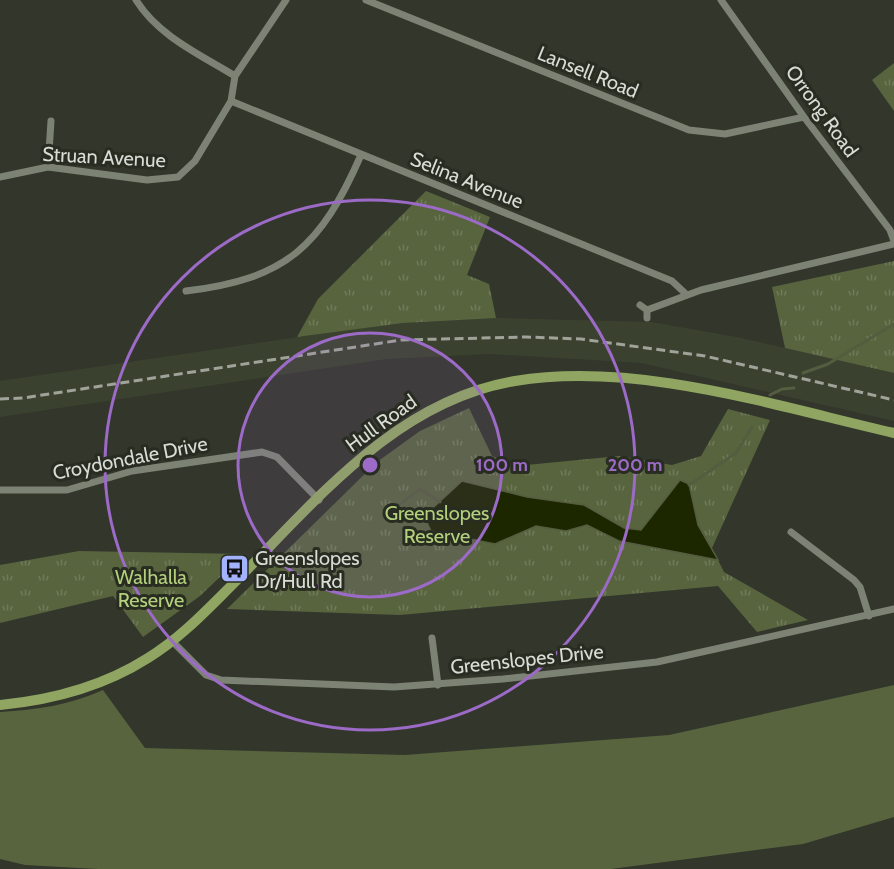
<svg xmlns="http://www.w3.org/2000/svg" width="894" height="869" viewBox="0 0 894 869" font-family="Cabin,sans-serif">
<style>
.built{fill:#3b412f}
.grass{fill:#57643e}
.park{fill:url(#park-tufts)}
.water{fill:#1c2700;stroke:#555d40;stroke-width:1.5}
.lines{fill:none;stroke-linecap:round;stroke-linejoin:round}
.stream{stroke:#555d40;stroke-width:3}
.minor{stroke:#7c8274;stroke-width:7}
.primary{stroke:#8fa561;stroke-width:10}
.rail{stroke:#9fa39a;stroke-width:3;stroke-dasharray:9 4.5;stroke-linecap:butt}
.ring{fill:none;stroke:#9c6ac7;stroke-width:3}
.labels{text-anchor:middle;stroke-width:6;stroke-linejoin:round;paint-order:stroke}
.street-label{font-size:20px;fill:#d9dcd5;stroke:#282c21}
.park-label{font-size:20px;fill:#b4d07d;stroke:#282c21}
.poi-label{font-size:20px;fill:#d9dcd5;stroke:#282c21;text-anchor:start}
.centre{fill:#9c6ac7;stroke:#282c21;stroke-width:3}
.ring-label{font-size:18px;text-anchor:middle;font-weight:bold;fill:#9c6ac7;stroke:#282c21;stroke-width:6;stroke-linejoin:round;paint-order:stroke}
</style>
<defs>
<pattern id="park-tufts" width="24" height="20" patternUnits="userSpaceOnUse" patternTransform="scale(1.5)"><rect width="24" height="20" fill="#57643e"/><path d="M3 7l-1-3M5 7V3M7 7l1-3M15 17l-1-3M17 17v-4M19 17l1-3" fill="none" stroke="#6f7a59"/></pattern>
</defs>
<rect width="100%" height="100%" fill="#32362b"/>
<!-- built -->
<path class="built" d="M501,318L651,322L737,337L894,373V421L641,363L490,354L387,359L0,417V381L366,327L445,319Z"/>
<!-- grass -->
<path class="grass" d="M894,685V817L803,844L611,869H98L25,865L0,859V712C37,710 69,705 103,690L145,748L405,755L669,735Z"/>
<!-- park -->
<path class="park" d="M894,63V111L872,80Z
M426,191L490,217L467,275L489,284L496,318L403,323L297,337L318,299Z
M894,261V373L785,348L772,287Z
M469,408L492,456L516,466L619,456L672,465L701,456L728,409L770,420L712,548L724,572L808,620L757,632L718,586L400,615L227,609L377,462L420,431Z
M79,551L244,554L200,596L143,637L113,596L0,623V565Z"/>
<!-- water -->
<path class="water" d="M680,480L689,484L698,525L718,560L619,541L587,525L566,531L536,526L495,544L431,531L424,516L462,481L527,497L584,505L624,528L641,530Z"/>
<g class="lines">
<!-- stream -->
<path class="stream" d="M803,373L828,364L894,324
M770,395L782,389L794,388
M689,485L736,453L752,427
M391,511L420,489L440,502"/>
<!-- minor -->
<path class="minor" d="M136,0C158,36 201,55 235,76
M366,0L689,130L725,134L804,117
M721,0L804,117L890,230L894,241
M231,101L672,281L687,295
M48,167L51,121
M0,177L48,167L147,180L178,177L195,161L231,101L235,76L286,0
M186,291C287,279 321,246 361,155
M640,305L647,310V318
M647,310L701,290L894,244
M0,490H67L132,471L262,452L277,457L319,500
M791,532L854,580L860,587L869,616
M432,638L438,685
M172,641L206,675L221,680L394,687L503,679L657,662L894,609"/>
<!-- primary -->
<path class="primary" d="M0,705C52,700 104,686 148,658C179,639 204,613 229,588C312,506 393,401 515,381C637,361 775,406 894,433"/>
<!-- rail -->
<path class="rail" d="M0,399L23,398L401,340L526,337L581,339L705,356L894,400"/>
</g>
<!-- distance rings -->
<circle cx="370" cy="465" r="132" fill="#9c6ac7" fill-opacity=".12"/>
<g class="ring">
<circle cx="370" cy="465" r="132"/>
<circle cx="370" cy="465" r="265"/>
</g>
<!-- icons -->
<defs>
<symbol id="bus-square" viewBox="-11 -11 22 22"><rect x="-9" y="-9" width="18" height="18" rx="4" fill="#a2b2fd" stroke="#282c21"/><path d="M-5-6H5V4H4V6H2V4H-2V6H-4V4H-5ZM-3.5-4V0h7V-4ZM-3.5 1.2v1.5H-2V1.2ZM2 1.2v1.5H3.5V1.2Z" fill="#111"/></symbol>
</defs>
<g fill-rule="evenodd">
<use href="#bus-square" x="218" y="552" width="33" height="33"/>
</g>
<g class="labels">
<!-- street labels -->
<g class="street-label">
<text transform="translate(588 72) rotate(22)" y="7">Lansell Road</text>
<text transform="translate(822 111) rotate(54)" y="7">Orrong Road</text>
<text transform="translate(104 157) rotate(3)" y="7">Struan Avenue</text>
<text transform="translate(467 180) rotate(22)" y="7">Selina Avenue</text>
<text transform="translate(381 423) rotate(-36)" y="7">Hull Road</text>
<text transform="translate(130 458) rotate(-11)" y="7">Croydondale Drive</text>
<text transform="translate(527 659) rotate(-6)" y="7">Greenslopes Drive</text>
</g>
<!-- park labels -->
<g class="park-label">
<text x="437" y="520">Greenslopes<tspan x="437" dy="23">Reserve</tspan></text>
<text x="151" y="584">Walhalla<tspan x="151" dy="23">Reserve</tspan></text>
</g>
<!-- poi labels -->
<g class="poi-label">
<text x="255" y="565">Greenslopes<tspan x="255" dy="23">Dr/Hull Rd</tspan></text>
</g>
</g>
<circle cx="370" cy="465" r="9" class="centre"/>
<g class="ring-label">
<text x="502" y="471">100 m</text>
<text x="635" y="471">200 m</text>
</g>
</svg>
